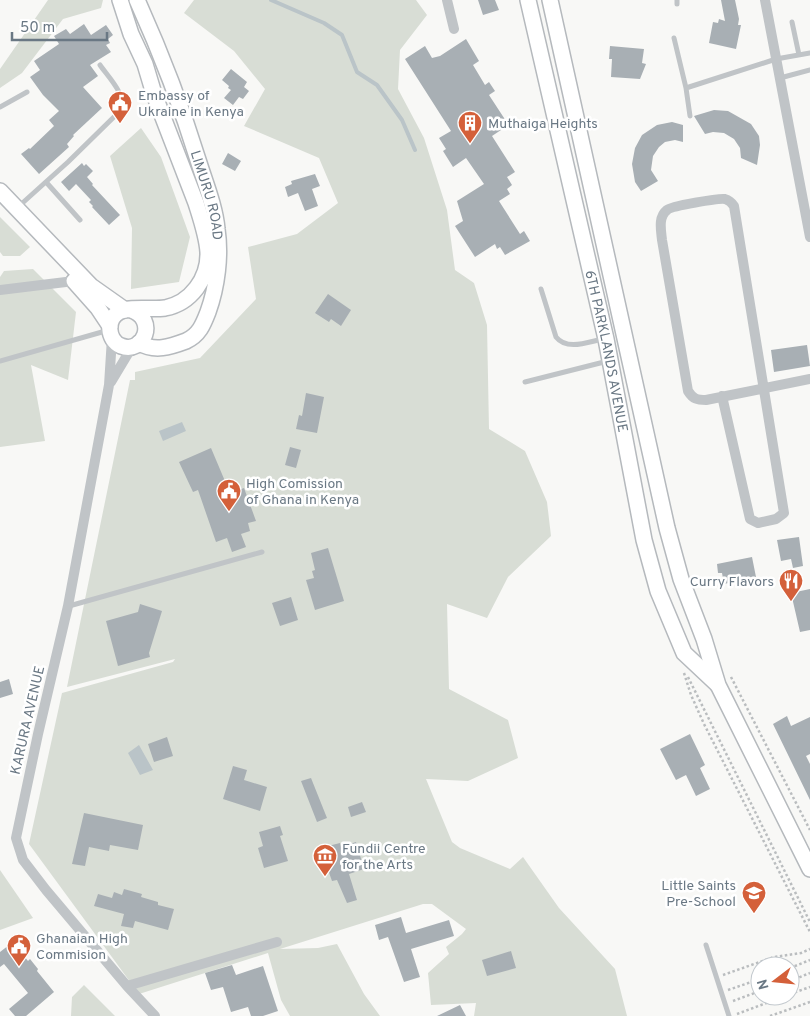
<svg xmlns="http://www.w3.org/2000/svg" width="810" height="1016" viewBox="0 0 810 1016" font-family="Overpass,sans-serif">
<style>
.green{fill:#d8ddd5}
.water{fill:#bac4c8}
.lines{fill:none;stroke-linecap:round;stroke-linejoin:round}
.stream{stroke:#bac4c8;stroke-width:4}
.building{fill:#a8afb4}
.secondary-casing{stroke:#b5b9bd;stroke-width:18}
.path{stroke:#babdbf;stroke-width:2.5;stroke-dasharray:2.5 2.5;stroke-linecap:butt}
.lane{stroke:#c0c4c7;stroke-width:5}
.street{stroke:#c0c4c7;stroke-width:10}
.secondary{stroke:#fff;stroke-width:15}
.labels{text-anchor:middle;stroke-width:5;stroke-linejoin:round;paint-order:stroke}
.poi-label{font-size:14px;fill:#6a7884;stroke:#fff;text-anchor:start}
.street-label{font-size:14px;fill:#6a7884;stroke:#fff}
</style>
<rect width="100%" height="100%" fill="#f8f8f6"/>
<!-- green -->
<path class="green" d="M48,0H103L101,8L63,19L22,73L0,88V69Z
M194,0H416L427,15L400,50L398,89L424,138L447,210L455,270L474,283L487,325L489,429L525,451L547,502L551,536L508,577L487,618L447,604L449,689L508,720L518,758L468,781L426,779L452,842L460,848L510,869L523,857L559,908L615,969L627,1016H474L476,1003L431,1005L428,973L449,954L446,947L462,934L466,929L432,904H423L280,949L318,948L337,944L364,994L380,1016H290L281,1000L268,953L139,994L29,844L62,693L173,662L175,659L67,687L130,380H135V372L200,358L256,299L248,247L297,234L338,203L319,158L244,126L265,89L234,51L184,13Z
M141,128L161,157L190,237L179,282L131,289L132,228L110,156Z
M0,217L30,247L20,256H3L0,252Z
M33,269L76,312L68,380L31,365L45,441L0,447V277L4,271Z
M0,870L33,918L0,930Z
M84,985L115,1016H71L72,997Z"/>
<!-- water -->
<path class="water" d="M182,422L186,431L163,441L159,431Z
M139,745L153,770L140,775L128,753Z"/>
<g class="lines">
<!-- stream -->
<path class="stream" d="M271,0L324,23L342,35L357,72L377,85L402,120L415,150"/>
</g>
<!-- building -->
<path class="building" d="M478,0H495L499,10L483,15Z
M721,0H735L739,19L738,25H741L736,49L709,43L713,22L718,23L719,19L725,21Z
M84,24L91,35L106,25L113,35L108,39L110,43L106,45L111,52L90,65L98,76L83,87L102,108L73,135L74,136L67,144L69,147L39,174L21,154L29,148L30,149L54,126L49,120L59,111L43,95L30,77L40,70L34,61L59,44L54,36L66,29L70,34Z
M466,39L479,61L473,65L485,85L489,82L495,91L489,95L506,121L502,124L504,128L492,136L515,172L507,177L512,185L507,189L510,194L499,201L520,234L524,231L530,241L505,255L500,247L497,249L495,244L475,257L455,226L463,221L457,201L484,184L466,158L453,167L443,151L446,149L439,138L451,131L405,59L425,46L432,58L440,56Z
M610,46L644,49L642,63L646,64L640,79L611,77L612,59H609Z
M231,69L247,82L244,87L249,91L243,99L239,97L233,105L224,98L231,90L228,88L229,86L222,80Z
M714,110L728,111L751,124L759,136L760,145L757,165L741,158L740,148L734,139L724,133L713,132L705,134L694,116Z
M672,122L683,125V142L675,140L665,142L659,147L653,156L651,170L658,181L641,191L635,182L632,164L635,148L642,135L657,125Z
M228,153L241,161L235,171L222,164Z
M82,163L84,166L86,164L93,171L87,177L93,184L92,185L120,215L109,225L92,207L93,206L89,202L91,200L76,184L69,191L61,182Z
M315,174L320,186L312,189L318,206L305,211L298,193L288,197L285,187L292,184L291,181Z
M328,294L351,310L341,326L331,319L329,322L315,313Z
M807,345L810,366L774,372L771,350Z
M306,393L324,397L317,433L296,429L299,415L302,416Z
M290,447L301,450L296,468L285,465Z
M211,448L230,493L244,488L256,521L248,523L250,531L241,534L246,547L232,552L227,538L216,542L198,490L193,492L179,462Z
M799,537L803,566L793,568L791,559L781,561L777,540Z
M328,548L344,601L315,610L306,580L314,578L312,571L315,570L311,553Z
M752,557L756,577L724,584L722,573H718L717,564Z
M810,589V630L800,632L791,593Z
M291,597L298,620L280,626L272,603Z
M140,604L162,611L149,653L150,657L118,666L106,621L138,612Z
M9,679L13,694L0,698V682Z
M787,716L791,726L810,717V754L806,756L810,764V800L773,724Z
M690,734L705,765L700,768L710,789L696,796L686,775L676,780L660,749Z
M167,737L173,756L154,762L148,744Z
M233,766L247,770L244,780L267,787L260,811L223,799Z
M311,778L327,818L317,822L301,781Z
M362,802L366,812L351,817L348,807Z
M84,813L143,825L138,850L110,845L109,851L89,847L85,866L72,864Z
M280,826L283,835L280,836L288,861L264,868L258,848L263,846L259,832Z
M356,842L364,869L349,874L357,900L347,903L337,880L332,881L327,867L334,865L328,846L340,843L341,847Z
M124,889L142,894L141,897L158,902V905L174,909L168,930L135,921L133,928L121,926L124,914L94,906L98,894L112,898L114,892L122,895Z
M401,917L406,933L449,920L454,936L411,949L420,977L404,982L388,937L379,940L375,925Z
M13,942L28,961L30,959L38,969L37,971L54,992L26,1016H15L9,1009L28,993L4,964L0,967V952Z
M511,951L516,968L487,976L482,960Z
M232,965L236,975L263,966L278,1011L263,1016H251L248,1007L231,1012L223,987L211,990L205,973Z
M460,1005L466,1016H437Z"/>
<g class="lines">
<defs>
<g id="secondary">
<path d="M120,0L131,34L145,64L154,94L196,203C201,219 207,236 208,252C209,278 191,303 165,308C152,310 130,306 119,312C106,319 107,340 121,346C144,355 158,319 131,310"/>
<path id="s1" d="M137,0C161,53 182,108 199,163C206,185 215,207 217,229C221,256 217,287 208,312C203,325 199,335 186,341C170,347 155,352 139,343"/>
<path id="s2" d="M528,0L606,339L644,540L658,591L684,653L717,684"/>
<path d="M550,0L667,528L681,579L704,639L718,685L810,869"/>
<path d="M0,191L91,286L125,310"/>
<path d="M74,281L98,308L110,326"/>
</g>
</defs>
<!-- secondary casing -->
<use href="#secondary" class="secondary-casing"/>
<!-- path -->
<path class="path" d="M684,673L691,695L704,724L810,932
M688,677L810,922
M731,677L810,830
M790,968L810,960
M723,975L774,957L801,953L810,949
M790,981L810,973
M728,990L760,979
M790,994L810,987
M733,1001L760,991
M737,1014L785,996
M770,1016L810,1002"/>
<!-- lane -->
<path class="lane" d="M677,0V4
M792,22L799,55
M674,38L686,88L776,59L810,53
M780,78L810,70
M686,88L690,116
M0,107L27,92
M46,182L80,220
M18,207L68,162L120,111C128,96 109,78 100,65
M541,289L556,337C567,351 588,342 603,339
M0,361L109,330
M525,382L608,361
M69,606L262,552
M706,945L729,1016"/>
<!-- street -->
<path class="street" d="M447,0L454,29
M765,0L810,237
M0,290L74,281
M112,338L109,385L68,606L38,734L16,838L23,860L46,890L127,986L155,1016
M111,382L132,347
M722,396L750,519L758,523L776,519L784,513L734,206C732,203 729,200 725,199C719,198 671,206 667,210C658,217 661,230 662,240L688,391C693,399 697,400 706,400L810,379
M127,986L277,942"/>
<!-- secondary -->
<use href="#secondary" class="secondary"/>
</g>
<!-- icons -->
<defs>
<symbol id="civic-pin" viewBox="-11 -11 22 30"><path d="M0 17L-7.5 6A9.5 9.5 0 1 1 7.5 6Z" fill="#d4603a" stroke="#fff"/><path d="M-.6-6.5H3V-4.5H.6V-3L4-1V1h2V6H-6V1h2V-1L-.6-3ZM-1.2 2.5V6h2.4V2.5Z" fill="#fff"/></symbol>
<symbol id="building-pin" viewBox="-11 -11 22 30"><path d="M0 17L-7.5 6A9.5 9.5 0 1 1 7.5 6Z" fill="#d4603a" stroke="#fff"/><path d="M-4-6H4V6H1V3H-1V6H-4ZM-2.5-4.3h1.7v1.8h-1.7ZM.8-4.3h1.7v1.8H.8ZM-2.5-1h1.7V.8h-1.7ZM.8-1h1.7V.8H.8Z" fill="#fff"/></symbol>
<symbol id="restaurant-pin" viewBox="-11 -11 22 30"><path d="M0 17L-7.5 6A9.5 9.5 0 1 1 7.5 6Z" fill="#d4603a" stroke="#fff"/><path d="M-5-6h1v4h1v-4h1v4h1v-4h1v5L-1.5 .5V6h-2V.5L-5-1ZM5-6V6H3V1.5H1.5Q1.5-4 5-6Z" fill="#fff"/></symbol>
<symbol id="museum-pin" viewBox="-11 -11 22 30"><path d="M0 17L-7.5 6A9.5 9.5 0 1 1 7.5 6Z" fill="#d4603a" stroke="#fff"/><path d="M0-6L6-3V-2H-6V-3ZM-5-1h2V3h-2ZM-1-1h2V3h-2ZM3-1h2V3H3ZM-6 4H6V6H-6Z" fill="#fff"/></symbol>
<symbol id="school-pin" viewBox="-11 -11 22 30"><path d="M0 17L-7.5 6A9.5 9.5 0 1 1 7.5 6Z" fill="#d4603a" stroke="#fff"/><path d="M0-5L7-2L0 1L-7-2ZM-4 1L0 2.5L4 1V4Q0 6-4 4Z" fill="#fff"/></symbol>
</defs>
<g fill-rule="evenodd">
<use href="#civic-pin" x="106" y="89" width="28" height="38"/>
<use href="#building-pin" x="456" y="109" width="28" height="38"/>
<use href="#civic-pin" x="215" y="477" width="28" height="38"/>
<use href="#restaurant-pin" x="777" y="567" width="28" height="38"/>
<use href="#museum-pin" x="311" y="842" width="28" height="38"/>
<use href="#school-pin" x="740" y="879" width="28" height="38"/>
<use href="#civic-pin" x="5" y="932" width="28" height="38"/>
</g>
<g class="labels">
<!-- poi labels -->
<g class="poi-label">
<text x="138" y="100">Embassy of<tspan x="138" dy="16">Ukraine in Kenya</tspan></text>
<text x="488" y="128">Muthaiga Heights</text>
<text x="246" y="488">High Comission<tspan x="246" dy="16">of Ghana in Kenya</tspan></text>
<text x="774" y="586" text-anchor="end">Curry Flavors</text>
<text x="342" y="853">Fundii Centre<tspan x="342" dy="16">for the Arts</tspan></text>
<text x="736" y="890" text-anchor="end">Little Saints<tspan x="736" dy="16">Pre-School</tspan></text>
<text x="36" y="943">Ghanaian High<tspan x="36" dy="16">Commision</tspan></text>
</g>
<!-- street labels -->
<g class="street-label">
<text dy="5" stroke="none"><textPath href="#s1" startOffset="208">LIMURU ROAD</textPath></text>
<text dy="5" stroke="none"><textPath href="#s2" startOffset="360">6TH PARKLANDS AVENUE</textPath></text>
<text transform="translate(27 720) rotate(-77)" y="5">KARURA AVENUE</text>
</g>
</g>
<!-- north arrow -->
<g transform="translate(775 981) rotate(254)"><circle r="24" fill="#ffffff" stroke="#c3c9ce"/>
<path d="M0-4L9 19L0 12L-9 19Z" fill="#d4603a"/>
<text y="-8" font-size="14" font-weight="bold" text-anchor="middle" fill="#6a7884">N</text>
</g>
<!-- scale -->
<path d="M12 32v8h95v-8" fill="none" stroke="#6a7884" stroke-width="2.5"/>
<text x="20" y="32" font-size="15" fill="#6a7884" stroke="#ffffff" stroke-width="4" paint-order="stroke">50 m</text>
</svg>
